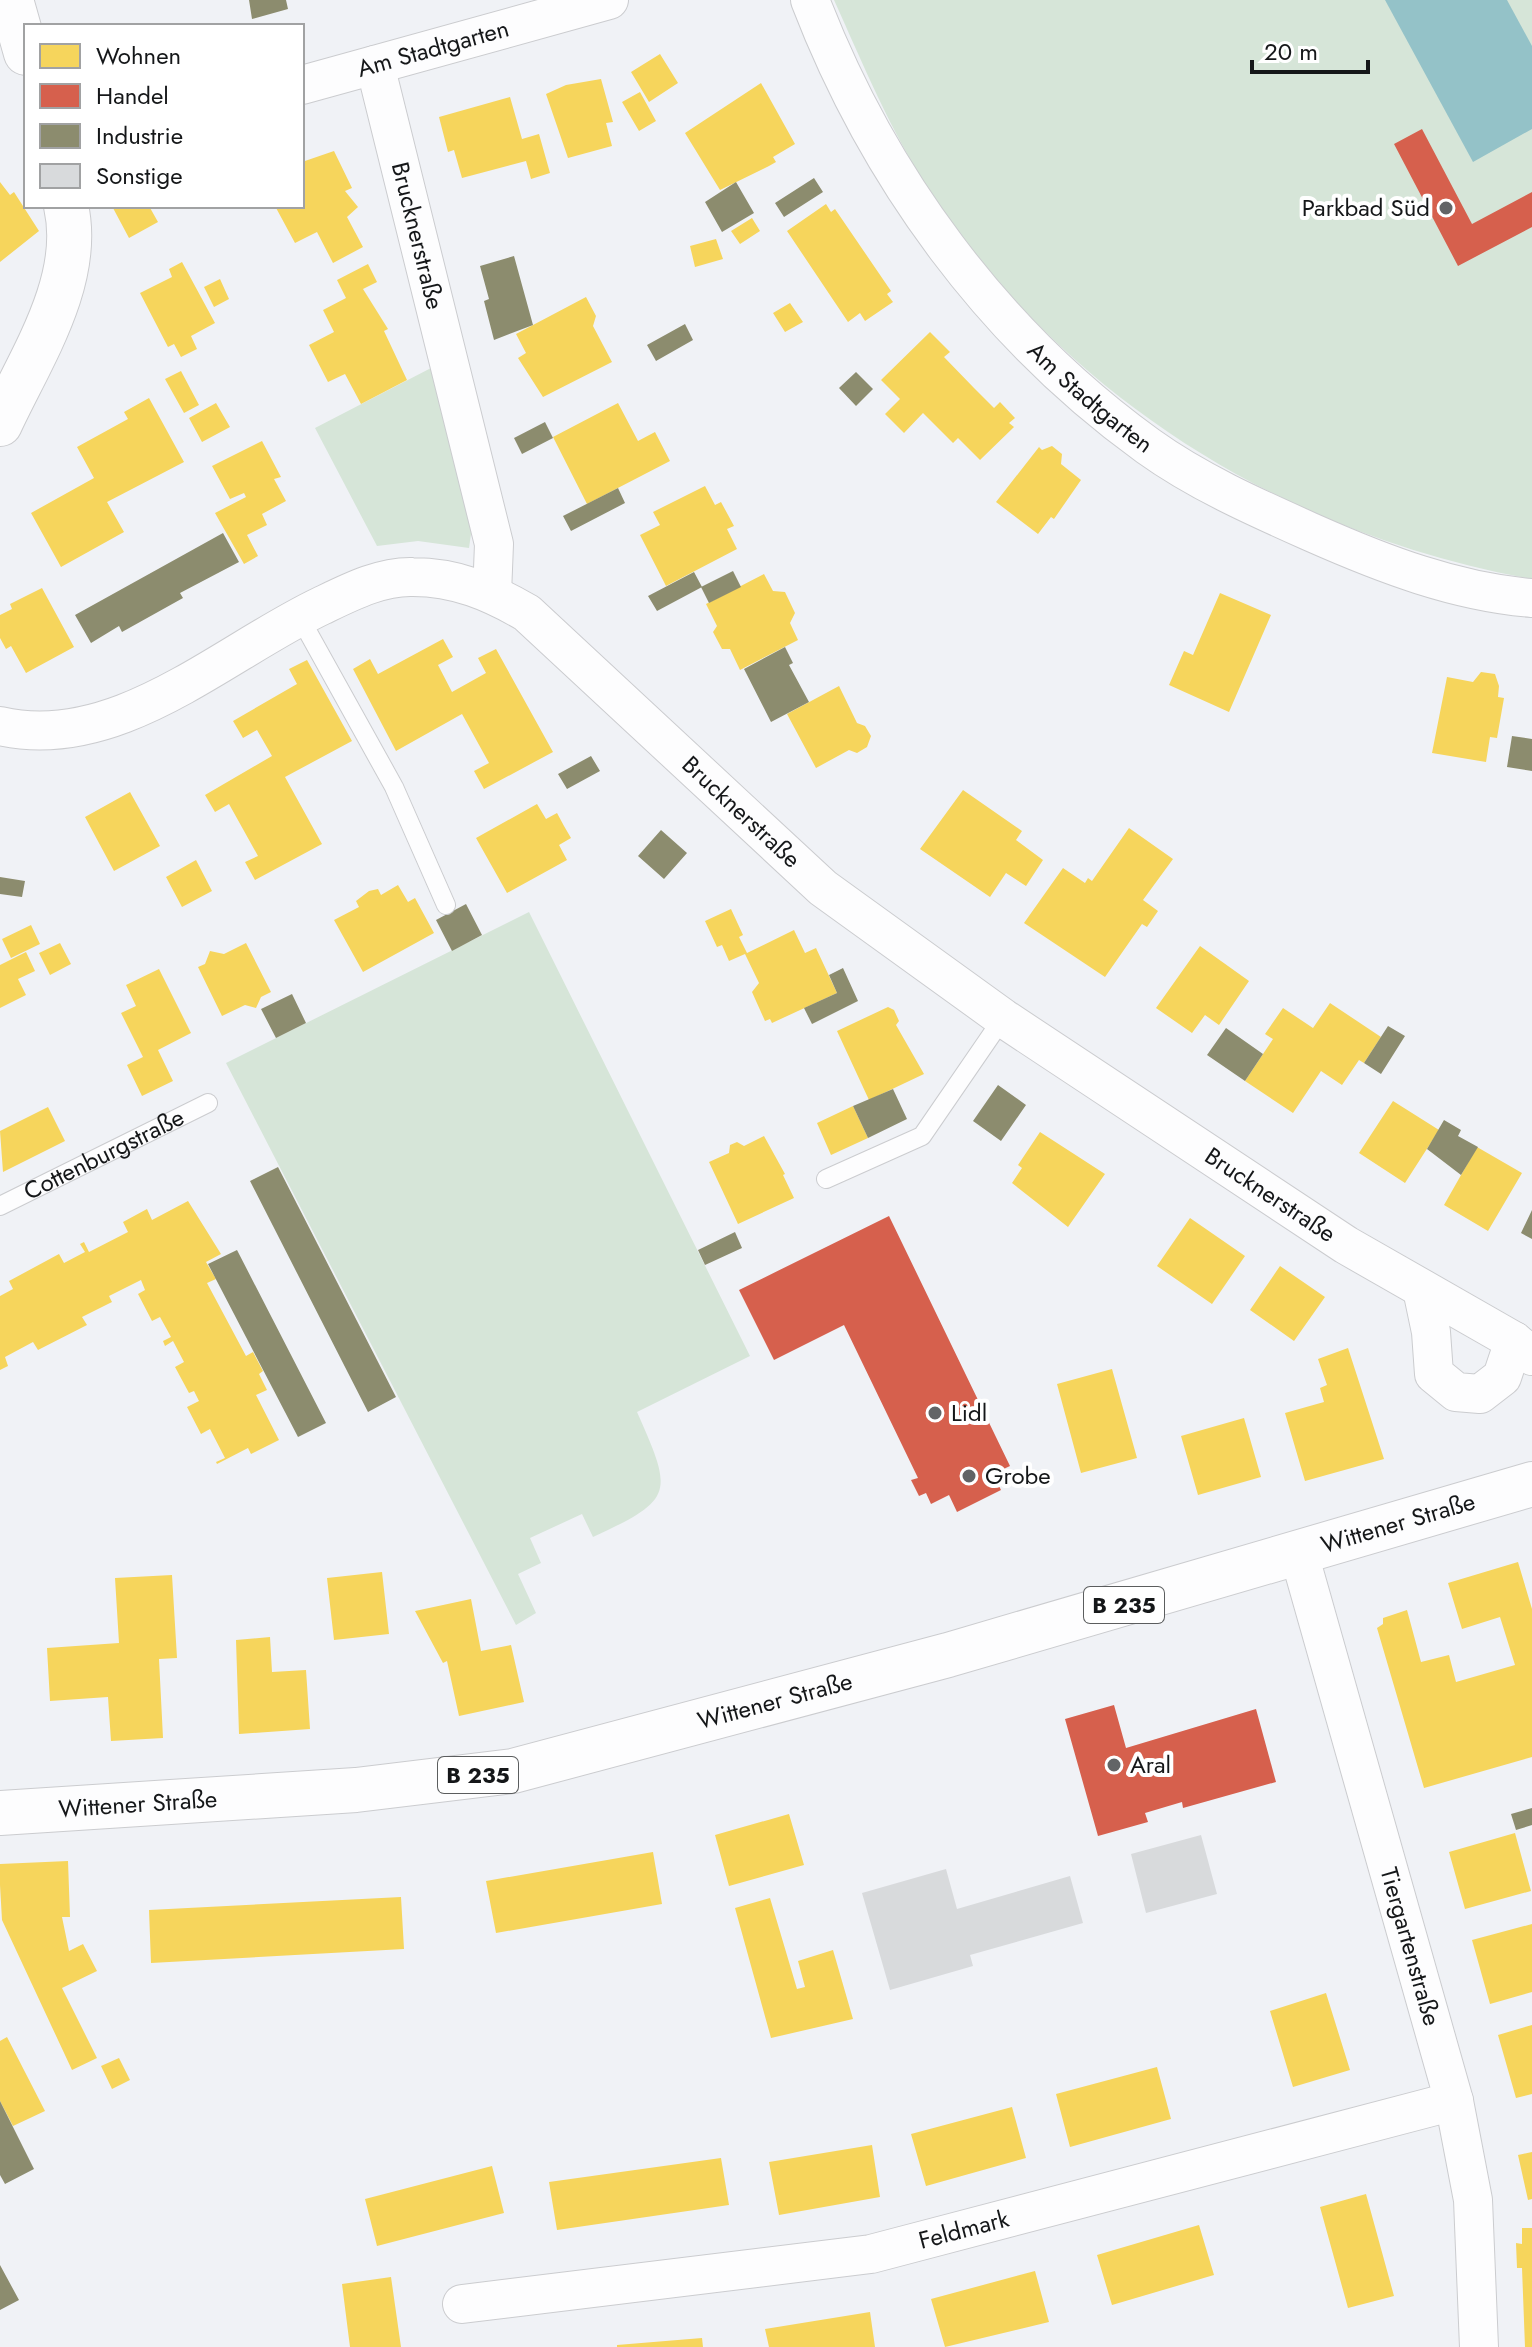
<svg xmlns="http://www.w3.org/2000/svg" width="1532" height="2347" viewBox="0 0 1532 2347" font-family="Jost,sans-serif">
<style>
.green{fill:#d6e5d8}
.water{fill:#94c2c8}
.homes{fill:#f6d55c}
.shops{fill:#d6604d}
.industry{fill:#8c8c6e}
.building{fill:#d8dadc}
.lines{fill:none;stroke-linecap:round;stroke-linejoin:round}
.lane-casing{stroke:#cbcccf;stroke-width:20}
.street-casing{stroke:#cbcccf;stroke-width:40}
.secondary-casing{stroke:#cbcccf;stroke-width:46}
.primary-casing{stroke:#cbcccf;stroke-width:46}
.lane{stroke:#fdfdfe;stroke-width:18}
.street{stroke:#fdfdfe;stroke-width:38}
.secondary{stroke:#fdfdfe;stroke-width:44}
.primary{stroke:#fdfdfe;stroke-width:44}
.poi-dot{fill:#626466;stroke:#fff;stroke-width:3}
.labels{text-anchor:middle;stroke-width:8;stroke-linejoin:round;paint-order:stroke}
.shield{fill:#fff;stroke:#5b5d5e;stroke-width:2}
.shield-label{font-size:22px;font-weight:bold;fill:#151719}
.street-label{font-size:24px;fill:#151719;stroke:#fff}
.poi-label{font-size:24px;fill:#151719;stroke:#fff;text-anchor:start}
</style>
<rect width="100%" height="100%" fill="#f0f2f6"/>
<!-- green -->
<path class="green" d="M834,0H1532V579C1289,536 1064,398 929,190C890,130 863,64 834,0Z
M431,368L472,527L469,548L418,541L377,546L315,428Z
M529,912L750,1356L637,1412C673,1493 675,1499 593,1537L582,1514L530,1538L541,1563L518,1574L536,1613L516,1625L226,1063Z"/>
<!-- water -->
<path class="water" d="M1385,0H1507L1532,46V129L1473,162Z"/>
<!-- homes -->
<path class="homes" d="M660,54L678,83L649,102L631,72Z
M601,79L613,122L606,123L612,146L568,158L546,94L566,85Z
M761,83L795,144L773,157L776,162L769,166L720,190L685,133Z
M640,92L656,121L639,131L622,102Z
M510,97L522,139L539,134L550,173L531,179L526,161L462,178L454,150L448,152L439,117Z
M334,151L352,188L345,191L358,207L347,217L363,247L333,263L317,232L295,243L275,206H302V162Z
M0,182L10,195L14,192L39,231L0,262Z
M826,204L831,212L835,209L891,291L887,294L893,302L865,321L860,313L848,322L787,231Z
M116,206H149L158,222L129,238L113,208Z
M752,218L760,231L740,244L731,231Z
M716,239L723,259L695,267L690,246Z
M182,262L215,323L191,336L197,349L181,357L174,344L168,347L140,293L172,277L169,269Z
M368,264L377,282L363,289L388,329L384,331L407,380L361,404L345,374L328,382L309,345L334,332L323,310L346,298L337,280Z
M220,279L229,299L214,307L204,287Z
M586,297L596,316L593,326L612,362L543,397L518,358L526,353L516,334Z
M790,303L803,322L785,332L773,313Z
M930,332L950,352L944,357L974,388L994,408L1000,402L1015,418L1009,423L1014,427L980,460L958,438L953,443L923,413L904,433L885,414L900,399L881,380Z
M181,371L199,405L184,413L165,379Z
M149,398L184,462L107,502L124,532L61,567L31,513L94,478L77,447L128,419L124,412Z
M216,403L230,427L202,442L189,418Z
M618,403L638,441L655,432L670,461L587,504L553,437Z
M262,441L281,477L274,479L286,501L262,514L267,525L247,535L258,556L244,564L215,513L246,497L244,493L230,499L212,466Z
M1052,446L1062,454L1061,464L1081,480L1054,519L1051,517L1038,534L996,502L1039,447L1042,450Z
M705,486L715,505L721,502L734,526L727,529L737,549L666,586L640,535L660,525L653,512Z
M764,574L773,591L785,592L795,613L790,623L798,640L740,670L730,649H722L713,632L717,626L706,604Z
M42,588L74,647L26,673L11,646L6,649L0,638V615L12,609L10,604Z
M1220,593L1271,615L1229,712L1169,685L1184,651L1193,655Z
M443,639L453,657L438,665L452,692L486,673L478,658L496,649L553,752L484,789L474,771L489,763L462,714L396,751L353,669L370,659L378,674Z
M307,660L352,741L285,777L322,844L255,880L245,862L258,856L229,804L215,812L205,795L272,756L257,730L243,738L233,721L297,684L289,669Z
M1481,672L1495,674L1499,686L1498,697L1504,698L1497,738L1490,737L1486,762L1432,753L1447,677L1473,682Z
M839,686L857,723L865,726L871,736L867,747L857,753L849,750L816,768L787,714Z
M963,790L1022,831L1016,840L1043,860L1026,886L1006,873L990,897L920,849Z
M130,792L160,846L114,871L85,817Z
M537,804L546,819L557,813L564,826L571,838L559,845L567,860L507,893L476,838Z
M1129,828L1173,859L1143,900L1158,911L1147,927L1142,924L1105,977L1024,923L1063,868L1085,883L1088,878L1092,881Z
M196,860L212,891L182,907L166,877Z
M398,885L408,902L415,898L434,933L363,972L334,920L359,907L356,901L369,891L378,889L381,895Z
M731,909L743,935L739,937L747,953L794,930L805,953L816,948L837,993L772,1023L770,1019L765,1021L752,992L759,983L745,954L729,961L722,945L717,947L705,921Z
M31,925L40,944L11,958L2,939Z
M60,943L71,964L50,975L39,953Z
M246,943L271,992L261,997L256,1008L245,1005L222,1016L198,967L205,964L210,951L224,954Z
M1200,946L1249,981L1219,1025L1205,1015L1192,1033L1156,1008Z
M26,952L35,971L18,979L26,995L0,1008V965Z
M159,969L191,1033L158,1050L173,1081L142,1096L127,1065L143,1057L121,1013L136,1006L126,985Z
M1330,1003L1381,1037L1364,1063L1359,1060L1342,1085L1321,1071L1293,1113L1245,1081L1273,1039L1265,1034L1283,1008L1313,1028Z
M888,1007L894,1010L899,1021L896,1025L924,1074L869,1100L837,1031Z
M1393,1101L1439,1130L1405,1183L1359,1153Z
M853,1106L868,1138L831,1155L817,1123Z
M48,1107L65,1141L3,1172L0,1131Z
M1040,1132L1105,1174L1068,1227L1012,1183L1022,1168L1018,1165Z
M764,1136L785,1174L783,1175L794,1198L738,1224L709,1162L729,1153L730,1145L737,1142L744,1146Z
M1477,1147L1522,1173L1488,1231L1444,1205Z
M188,1201L221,1254L206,1262L216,1279L207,1283L246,1356L253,1352L263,1371L259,1374L267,1390L256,1395L279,1440L251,1454L248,1448L217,1464L216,1462L225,1458L210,1429L201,1434L187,1407L199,1401L194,1391L189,1393L175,1367L184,1362L173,1341L165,1346L163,1341L171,1337L160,1317L152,1321L138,1294L145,1290L141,1280L109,1296L112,1302L82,1317L87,1325L38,1350L33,1342L5,1357L8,1366L0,1370V1296L13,1289L9,1281L59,1254L64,1263L85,1252L80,1244L84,1242L89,1252L128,1232L123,1222L147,1209L152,1220Z
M1190,1218L1245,1256L1212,1304L1157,1266Z
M1280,1266L1325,1297L1294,1341L1250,1310Z
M1348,1348L1384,1459L1305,1481L1285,1413L1324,1402L1320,1388L1327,1385L1318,1359Z
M1112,1369L1137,1458L1081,1473L1057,1384Z
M1244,1418L1261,1477L1198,1495L1181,1436Z
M1518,1562L1532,1609V1757L1424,1788L1377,1628L1383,1624V1618L1407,1610L1421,1662L1449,1655L1456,1682L1515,1665L1500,1617L1462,1629L1448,1583Z
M382,1572L389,1634L334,1640L327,1578Z
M172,1575L177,1658L159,1659L163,1738L111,1741L108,1697L50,1701L47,1648L119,1643L115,1578Z
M471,1599L481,1651L511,1645L524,1702L459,1716L447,1661L443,1663L415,1611Z
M270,1637L272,1672L306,1670L310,1729L239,1734L236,1640Z
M789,1814L804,1865L729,1886L715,1835Z
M1515,1833L1531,1891L1465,1909L1449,1852Z
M653,1852L662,1904L496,1933L486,1881Z
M68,1861L70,1917H62L69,1951L83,1944L97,1971L62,1988L97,2058L72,2070L2,1920L0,1885V1864Z
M401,1897L404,1949L151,1963L149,1910Z
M770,1898L797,1989L805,1987L798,1961L833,1950L853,2019L771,2038L735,1908Z
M1532,1924V1992L1490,2004L1472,1940Z
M1326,1993L1350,2070L1293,2087L1270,2011Z
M1532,2025V2094L1516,2098L1498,2035Z
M7,2037L45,2111L13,2126L0,2101V2041Z
M119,2058L130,2080L112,2089L101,2066Z
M1157,2067L1171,2119L1070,2147L1056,2094Z
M1012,2107L1026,2158L926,2186L911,2134Z
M872,2145L880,2197L779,2215L769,2162Z
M1532,2152V2199L1528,2200L1518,2155Z
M721,2158L729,2205L557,2230L549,2182Z
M492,2166L504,2213L377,2246L365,2199Z
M1366,2194L1394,2296L1348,2308L1320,2207Z
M1199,2225L1214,2275L1112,2305L1097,2255Z
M1522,2228H1532V2347H1525L1522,2268H1517L1516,2243L1522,2244Z
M1035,2271L1049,2322L945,2347L931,2299Z
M391,2277L401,2347H350L342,2284Z
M870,2312L875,2347H769L765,2329Z
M702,2338L703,2347H617V2345Z"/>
<!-- shops -->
<path class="shops" d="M1422,129L1472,224L1532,192V227L1458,266L1394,144Z
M889,1216L1010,1466L993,1474L1001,1490L957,1512L949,1495L931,1504L926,1493L919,1496L911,1480L918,1478L844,1325L774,1360L739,1290Z
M1114,1705L1126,1748L1256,1709L1276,1782L1183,1808L1182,1802L1145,1813L1148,1822L1098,1836L1065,1719Z"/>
<!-- industry -->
<path class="industry" d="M249,0H286L288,9L252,19Z
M814,178L823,192L784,217L775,203Z
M736,182L754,213L722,232L705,202Z
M514,256L533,325L494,340L484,301L489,299L480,266Z
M685,324L693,340L656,361L647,345Z
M856,372L873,389L856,406L839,388Z
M545,422L553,438L522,454L514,438Z
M618,488L625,503L571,531L563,516Z
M223,533L239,562L180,593L183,598L122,632L119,626L91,643L75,615Z
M733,571L741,587L709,603L701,587Z
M694,572L702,587L657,611L648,596Z
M785,647L793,663L789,665L809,702L771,722L744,669Z
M1512,736L1532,739V771L1507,767Z
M591,756L600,771L567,789L558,774Z
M661,830L687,853L664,879L638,856Z
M0,877L25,881L22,897L0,894Z
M466,904L482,935L452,951L436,920Z
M843,968L858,1001L812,1024L804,1008L837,993L829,975Z
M292,994L306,1023L276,1038L261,1009Z
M1388,1026L1405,1036L1381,1074L1364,1063Z
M1226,1028L1263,1054L1245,1081L1207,1055Z
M998,1085L1026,1105L1001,1141L973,1121Z
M893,1089L907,1119L868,1138L853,1106Z
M1444,1120L1461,1130L1458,1136L1478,1147L1461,1175L1427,1149Z
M278,1167L396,1397L368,1412L250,1181Z
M1532,1210V1239L1521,1233Z
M735,1232L742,1248L705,1265L698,1250Z
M237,1250L326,1423L298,1437L208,1264Z
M1532,1808V1825L1516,1830L1511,1814Z
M0,2101L34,2169L5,2184L0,2175Z
M0,2265L19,2300L0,2310Z"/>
<!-- building -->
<path class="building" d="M1201,1835L1217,1894L1146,1913L1131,1854Z
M946,1869L957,1909L1070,1876L1083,1923L970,1955L973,1966L890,1990L862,1893Z"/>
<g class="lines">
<defs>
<g id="lane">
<path d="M299,616L394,787L446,905"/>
<path d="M826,1179L922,1136L1003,1018"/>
<path id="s1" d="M0,1206L208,1103"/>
</g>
<g id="street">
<path id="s2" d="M810,0C878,177 994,335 1148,446C1198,482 1257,508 1313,533C1383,564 1456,592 1532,598"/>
<path id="s3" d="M375,65L494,544L492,594"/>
<path id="s4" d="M302,85L609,0"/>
<path id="s5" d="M0,726C117,753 222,653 321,606C350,592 381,576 413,577C456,577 491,592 527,613L823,888L1003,1018L1346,1245L1514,1341L1532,1356"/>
<path d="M1422,1289L1431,1332L1434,1374L1456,1392L1480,1394L1502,1377L1514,1341"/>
<path id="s6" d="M1299,1554L1454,2101L1473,2200L1479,2347"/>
<path id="s7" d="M462,2304L871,2254L1454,2101"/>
</g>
<path id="secondary" d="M11,0L26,53
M0,424C30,359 83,281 66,206"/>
<g id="primary">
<path id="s8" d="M0,1813L356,1790L513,1771L948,1655L1532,1484"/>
</g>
</defs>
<!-- lane casing -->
<use href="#lane" class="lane-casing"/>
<!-- street casing -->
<use href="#street" class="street-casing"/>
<!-- secondary casing -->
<use href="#secondary" class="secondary-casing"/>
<!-- primary casing -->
<use href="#primary" class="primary-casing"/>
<!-- lane -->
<use href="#lane" class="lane"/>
<!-- street -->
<use href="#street" class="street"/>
<!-- secondary -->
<use href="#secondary" class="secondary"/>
<!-- primary -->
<use href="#primary" class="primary"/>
</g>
<!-- markers -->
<g class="poi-dot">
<circle cx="1446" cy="208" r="8"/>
<circle cx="935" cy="1413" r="8"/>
<circle cx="969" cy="1476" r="8"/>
<circle cx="1114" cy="1765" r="8"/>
</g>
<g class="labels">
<!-- shield labels -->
<g class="shield">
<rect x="1084" y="1587" width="80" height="36" rx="6"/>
<rect x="438" y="1757" width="80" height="36" rx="6"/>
</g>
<g class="shield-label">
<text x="1124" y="1613">B 235</text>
<text x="478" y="1783">B 235</text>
</g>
<!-- street labels -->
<g class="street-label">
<text dy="8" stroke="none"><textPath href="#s4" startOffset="136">Am Stadtgarten</textPath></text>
<text dy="8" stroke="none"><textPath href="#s3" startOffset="176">Brucknerstraße</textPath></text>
<text dy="8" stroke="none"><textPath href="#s2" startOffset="492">Am Stadtgarten</textPath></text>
<text dy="8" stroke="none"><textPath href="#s5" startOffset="862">Brucknerstraße</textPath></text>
<text dy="8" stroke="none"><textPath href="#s1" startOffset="116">Cottenburgstraße</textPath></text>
<text dy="8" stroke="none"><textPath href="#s5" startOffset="1516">Brucknerstraße</textPath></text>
<text dy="8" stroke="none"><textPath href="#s8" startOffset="1434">Wittener Straße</textPath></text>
<text dy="8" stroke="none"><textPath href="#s8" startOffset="786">Wittener Straße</textPath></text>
<text dy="8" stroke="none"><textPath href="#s8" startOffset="138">Wittener Straße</textPath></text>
<text dy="8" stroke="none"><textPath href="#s6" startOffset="408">Tiergartenstraße</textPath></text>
<text dy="8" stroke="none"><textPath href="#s7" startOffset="508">Feldmark</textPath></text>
</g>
<!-- poi labels -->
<g class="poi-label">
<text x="1430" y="216" text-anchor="end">Parkbad Süd</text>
<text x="951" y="1421">Lidl</text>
<text x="985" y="1484">Grobe</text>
<text x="1130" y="1773">Aral</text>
</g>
</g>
<!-- legend -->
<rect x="24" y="24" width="280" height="184" fill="#ffffff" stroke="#a1a2a3" stroke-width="2"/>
<rect x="40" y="44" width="40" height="24" fill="#f6d55c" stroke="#a1a2a3" stroke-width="2"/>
<text x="96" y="64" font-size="24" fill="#151719">Wohnen</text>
<rect x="40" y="84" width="40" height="24" fill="#d6604d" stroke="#a1a2a3" stroke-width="2"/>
<text x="96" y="104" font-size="24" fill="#151719">Handel</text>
<rect x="40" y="124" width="40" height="24" fill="#8c8c6e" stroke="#a1a2a3" stroke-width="2"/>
<text x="96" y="144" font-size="24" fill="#151719">Industrie</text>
<rect x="40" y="164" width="40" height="24" fill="#d8dadc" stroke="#a1a2a3" stroke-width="2"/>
<text x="96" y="184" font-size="24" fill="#151719">Sonstige</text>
<!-- scale -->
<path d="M1252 60v12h116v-12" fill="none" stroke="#151719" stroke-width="4"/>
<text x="1264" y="60" font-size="24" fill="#151719" stroke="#ffffff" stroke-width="6" paint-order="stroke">20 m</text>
</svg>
